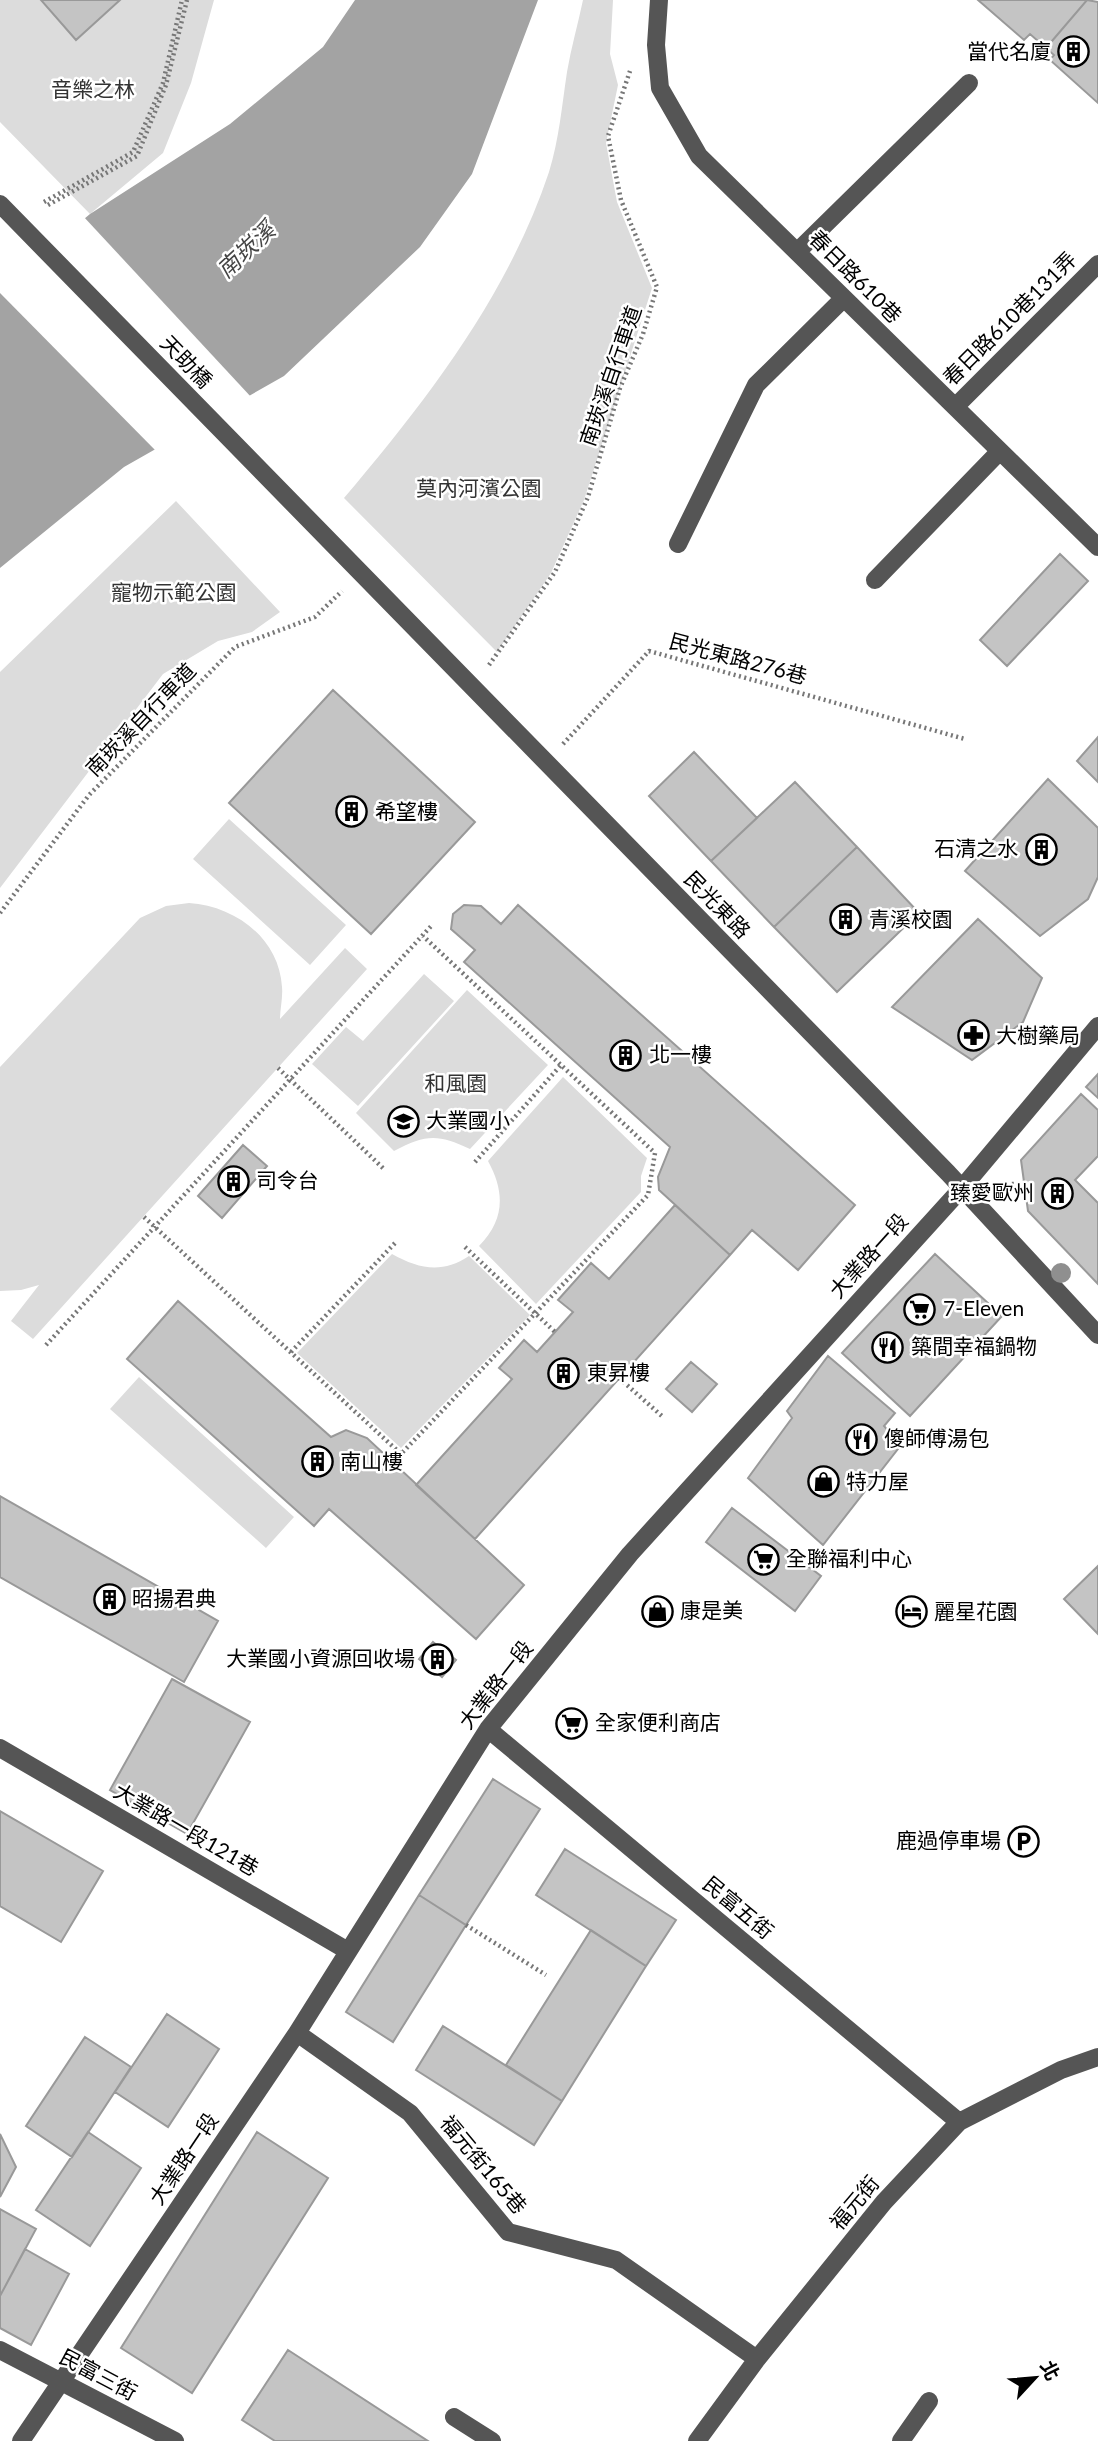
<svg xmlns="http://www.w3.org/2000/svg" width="1098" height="2441" viewBox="0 0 1098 2441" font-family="Lato,'Noto Sans TC',sans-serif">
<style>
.green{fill:#dcdcdc}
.water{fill:#a3a3a3}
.pier{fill:#fff}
.building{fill:#c4c4c4;stroke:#999;stroke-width:2}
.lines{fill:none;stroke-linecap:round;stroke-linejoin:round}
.path{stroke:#777;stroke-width:4.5;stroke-dasharray:2 3.5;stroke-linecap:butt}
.minor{stroke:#555;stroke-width:18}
.tree{fill:#8f8f8f}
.labels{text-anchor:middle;stroke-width:5;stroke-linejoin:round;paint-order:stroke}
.poi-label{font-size:21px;fill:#000;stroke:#fff;text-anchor:start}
.park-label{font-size:21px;fill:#333;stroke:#fff}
.street-label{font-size:21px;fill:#000;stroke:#fff}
.water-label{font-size:23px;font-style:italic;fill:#444;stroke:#fff}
</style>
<rect width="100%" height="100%" fill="#fff"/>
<!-- green -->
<path class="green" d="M0,0H214L191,83L163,153L90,214L0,122Z
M583,0H613L610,54L618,85L606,143L617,202L652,288L584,500L551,573L497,652L344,498C427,400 508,295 549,172C559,140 562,105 567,72C571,48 578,24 583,0Z
M176,501L280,612L252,632L218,641L163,674L0,888V672Z
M229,819L346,925L310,965L193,859Z
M189,903C235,906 279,938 282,987C283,997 280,1009 280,1019L345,948L367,969L33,1339L11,1321L39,1285L21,1290L0,1291V1067L140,918L166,906Z
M424,974L454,1001L358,1106L312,1064L346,1027L363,1041Z
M467,990L548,1065L470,1149C438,1134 426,1134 394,1151L356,1113Z
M563,1077L647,1158L641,1176V1192L536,1304L479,1246C505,1220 505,1192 488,1161Z
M392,1254C419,1269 442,1274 469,1256L530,1315L401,1448L297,1353Z
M139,1377L294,1517L266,1548L110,1409Z"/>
<!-- water -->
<path class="water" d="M355,0H538L472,174L420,247L284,376L124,467L0,568V289L90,214L230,124L323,47Z"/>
<!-- pier -->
<path class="pier" d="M83,216L252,398L157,452L0,293V284Z"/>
<!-- building -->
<path class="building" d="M41,0H120L76,40Z
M978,0H1087L1046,48L1030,34L1024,40Z
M1087,0L1098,2V103L1050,60L1054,55L1046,48Z
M1060,554L1088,581L1007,666L980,640Z
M333,690L475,822L371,934L229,803Z
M1098,737V782L1077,761Z
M694,752L757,818L711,861L649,796Z
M1048,779L1098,828V877L1088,899L1040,936L965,871Z
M795,782L857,847L774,927L711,861Z
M857,847L919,913L837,992L774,927Z
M464,905L481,906L501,924L518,905L855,1205L798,1270L752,1230L730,1255L659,1190L658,1177L670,1147L464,962L475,950L451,929L453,914Z
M978,919L1042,978L1023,1022L972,1060L892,1007Z
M1098,1074V1098L1086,1087Z
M1081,1094L1098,1110V1156L1075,1180L1098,1203V1284L1028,1211L1021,1160Z
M243,1145L267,1166L222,1218L198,1196Z
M675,1205L730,1255L475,1539L416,1485L512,1379L499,1368L524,1340L537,1352L573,1312L558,1300L591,1263L609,1279Z
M935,1254L1002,1316L910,1416L842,1353Z
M178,1301L331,1437L346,1430L367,1438L524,1585L476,1639L329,1509L314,1526L127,1359Z
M828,1356L895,1413L884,1426L901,1445L823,1545L748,1478L792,1418L787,1411Z
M691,1362L717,1384L692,1412L666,1389Z
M0,1496L218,1621L184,1682L0,1577Z
M732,1508L821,1576L795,1611L706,1542Z
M1098,1566V1634L1064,1599Z
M433,1642L456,1660L442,1677L419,1659Z
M172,1679L250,1722L187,1834L110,1790Z
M493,1779L540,1809L466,1925L419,1895Z
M0,1811L103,1871L61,1942L0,1906Z
M565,1849L676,1920L646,1966L536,1895Z
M419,1895L466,1925L393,2042L346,2012Z
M591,1930L646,1966L562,2101L506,2065Z
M167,2014L219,2049L168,2127L115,2092Z
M443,2026L562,2101L534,2145L416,2070Z
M85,2037L131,2067L72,2157L26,2126Z
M88,2132L141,2168L90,2246L36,2210Z
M257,2132L328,2178L192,2393L121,2348Z
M0,2134L16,2167L0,2197Z
M0,2209L36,2229L0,2296Z
M25,2249L69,2274L31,2345L0,2328V2296Z
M288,2350L428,2441H275L242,2420Z"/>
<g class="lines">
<!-- path -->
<path class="path" d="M44,202L133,152L163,83L182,0
M48,205L137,156L166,85L187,0
M489,665L555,572L588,497L620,388L643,334L657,287L621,200L608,136L630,71
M563,744L649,651L965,739
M0,913L89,795L235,647L315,617L342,591
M278,1068L385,1170
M475,1162L561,1065
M1001,1185L1024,1183
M144,1217L401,1454L648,1195L655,1153L423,936
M465,1247L555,1332
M46,1345L433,924
M291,1352L396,1242
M619,1378L663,1417
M466,1925L546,1975"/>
<!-- minor -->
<path class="minor" d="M659,0L656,45L660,88L699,156L1098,547
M0,204L948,1173L1098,1335
M797,252L969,83
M955,407L1098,264
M678,544L756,385L844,298
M875,580L1000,451
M488,1729L959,2122
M0,1748L348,1951
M297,2033L410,2113L508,2232L616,2260L757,2359
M0,2350L175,2441
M454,2417L492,2441
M21,2441L297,2033L488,1729L630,1554L962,1188L1098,1026
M697,2441L757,2359L884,2202L959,2122L1061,2070L1098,2057
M901,2441L929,2401"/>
</g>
<!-- trees -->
<circle class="tree" cx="1061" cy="1273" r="10"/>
<!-- icons -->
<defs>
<symbol id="building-ring" viewBox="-11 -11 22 22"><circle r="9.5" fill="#fff" stroke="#000" stroke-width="1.5"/><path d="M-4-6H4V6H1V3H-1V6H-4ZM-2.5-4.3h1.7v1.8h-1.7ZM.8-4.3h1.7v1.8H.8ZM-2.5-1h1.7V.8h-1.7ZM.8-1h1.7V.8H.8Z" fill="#000"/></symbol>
<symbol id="pharmacy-ring" viewBox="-11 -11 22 22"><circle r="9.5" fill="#fff" stroke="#000" stroke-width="1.5"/><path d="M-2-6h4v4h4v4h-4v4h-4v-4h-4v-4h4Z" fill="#000"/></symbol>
<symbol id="school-ring" viewBox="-11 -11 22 22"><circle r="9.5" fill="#fff" stroke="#000" stroke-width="1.5"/><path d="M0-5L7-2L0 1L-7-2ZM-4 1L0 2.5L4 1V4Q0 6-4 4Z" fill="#000"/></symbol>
<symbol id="supermarket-ring" viewBox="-11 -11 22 22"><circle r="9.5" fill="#fff" stroke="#000" stroke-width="1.5"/><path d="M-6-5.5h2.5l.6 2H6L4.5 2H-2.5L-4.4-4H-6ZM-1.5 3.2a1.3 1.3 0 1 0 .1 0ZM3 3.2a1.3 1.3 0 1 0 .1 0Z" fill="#000"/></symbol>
<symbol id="restaurant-ring" viewBox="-11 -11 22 22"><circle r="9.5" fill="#fff" stroke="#000" stroke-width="1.5"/><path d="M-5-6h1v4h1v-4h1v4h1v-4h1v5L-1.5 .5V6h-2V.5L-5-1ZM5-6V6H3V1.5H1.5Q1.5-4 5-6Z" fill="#000"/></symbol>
<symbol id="shop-ring" viewBox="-11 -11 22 22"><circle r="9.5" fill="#fff" stroke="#000" stroke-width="1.5"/><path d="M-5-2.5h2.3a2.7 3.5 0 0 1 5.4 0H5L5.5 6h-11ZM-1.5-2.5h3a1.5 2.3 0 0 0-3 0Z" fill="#000"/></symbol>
<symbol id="hotel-ring" viewBox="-11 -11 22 22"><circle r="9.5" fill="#fff" stroke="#000" stroke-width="1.5"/><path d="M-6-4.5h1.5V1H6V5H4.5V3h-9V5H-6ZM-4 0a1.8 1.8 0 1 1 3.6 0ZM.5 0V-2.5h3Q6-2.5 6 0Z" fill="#000"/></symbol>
<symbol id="parking-ring" viewBox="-11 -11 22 22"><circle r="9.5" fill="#fff" stroke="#000" stroke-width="1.5"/><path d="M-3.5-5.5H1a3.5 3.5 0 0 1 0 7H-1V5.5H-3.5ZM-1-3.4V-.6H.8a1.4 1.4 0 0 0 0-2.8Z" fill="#000"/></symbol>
</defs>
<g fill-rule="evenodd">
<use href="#building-ring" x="1056" y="34" width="35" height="35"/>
<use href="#building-ring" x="334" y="794" width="35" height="35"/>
<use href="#building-ring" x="1024" y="832" width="35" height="35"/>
<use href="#building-ring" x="828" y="902" width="35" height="35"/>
<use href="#pharmacy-ring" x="956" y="1018" width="35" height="35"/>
<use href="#building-ring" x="608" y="1038" width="35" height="35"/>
<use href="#school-ring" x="386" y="1104" width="35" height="35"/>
<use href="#building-ring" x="216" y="1164" width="35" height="35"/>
<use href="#building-ring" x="1040" y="1176" width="35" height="35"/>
<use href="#supermarket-ring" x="902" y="1292" width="35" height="35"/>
<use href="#restaurant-ring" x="870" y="1330" width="35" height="35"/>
<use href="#building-ring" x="546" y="1356" width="35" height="35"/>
<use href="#restaurant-ring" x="844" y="1422" width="35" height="35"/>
<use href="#building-ring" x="300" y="1444" width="35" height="35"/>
<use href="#shop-ring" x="806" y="1464" width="35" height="35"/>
<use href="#supermarket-ring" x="746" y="1542" width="35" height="35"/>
<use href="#building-ring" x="92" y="1582" width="35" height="35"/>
<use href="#shop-ring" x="640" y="1594" width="35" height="35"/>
<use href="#hotel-ring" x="894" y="1594" width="35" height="35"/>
<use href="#building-ring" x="420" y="1642" width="35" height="35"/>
<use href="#supermarket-ring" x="554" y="1706" width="35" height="35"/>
<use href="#parking-ring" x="1006" y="1824" width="35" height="35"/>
</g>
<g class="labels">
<!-- poi labels -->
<g class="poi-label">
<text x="1051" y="59" text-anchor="end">當代名廈</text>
<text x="375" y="819">希望樓</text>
<text x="1018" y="856" text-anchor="end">石清之水</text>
<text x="869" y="927">青溪校園</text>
<text x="996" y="1043">大樹藥局</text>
<text x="649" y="1062">北一樓</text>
<text x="426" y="1128">大業國小</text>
<text x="256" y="1188">司令台</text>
<text x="1034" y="1200" text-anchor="end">臻愛歐州</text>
<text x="943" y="1316">7-Eleven</text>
<text x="911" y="1354">築間幸福鍋物</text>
<text x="587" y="1380">東昇樓</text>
<text x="884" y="1446">傻師傅湯包</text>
<text x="340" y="1469">南山樓</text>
<text x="846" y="1489">特力屋</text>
<text x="786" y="1566">全聯福利中心</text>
<text x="132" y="1606">昭揚君典</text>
<text x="680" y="1618">康是美</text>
<text x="934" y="1619">麗星花園</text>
<text x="415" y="1666" text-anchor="end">大業國小資源回收場</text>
<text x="595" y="1730">全家便利商店</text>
<text x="1001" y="1848" text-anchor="end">鹿過停車場</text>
</g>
<!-- park labels -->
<g class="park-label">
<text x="93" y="97">音樂之林</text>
<text x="479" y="496">莫內河濱公園</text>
<text x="174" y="600">寵物示範公園</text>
<text x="456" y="1091">和風園</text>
</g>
<!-- street labels -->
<g class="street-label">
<text transform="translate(855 277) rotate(45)" y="7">春日路610巷</text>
<text transform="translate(1010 319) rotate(-45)" y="7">春日路610巷131弄</text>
<text transform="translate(186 362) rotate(46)" y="7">天助橋</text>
<text transform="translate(611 376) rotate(-71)" y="7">南崁溪自行車道</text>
<text transform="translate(738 659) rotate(15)" y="7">民光東路276巷</text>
<text transform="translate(141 720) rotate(-46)" y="7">南崁溪自行車道</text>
<text transform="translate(717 905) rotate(46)" y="7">民光東路</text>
<text transform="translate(869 1256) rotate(-48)" y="7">大業路一段</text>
<text transform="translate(496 1685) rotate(-52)" y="7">大業路一段</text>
<text transform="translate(186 1830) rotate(30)" y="7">大業路一段121巷</text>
<text transform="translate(738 1908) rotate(40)" y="7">民富五街</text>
<text transform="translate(184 2159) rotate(-56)" y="7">大業路一段</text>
<text transform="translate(483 2165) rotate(50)" y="7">福元街165巷</text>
<text transform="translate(855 2203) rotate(-50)" y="7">福元街</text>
<text transform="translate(98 2375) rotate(28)" y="7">民富三街</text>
</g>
<!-- water labels -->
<g class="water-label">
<text transform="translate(246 250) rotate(-43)" y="8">南崁溪</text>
</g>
</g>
<!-- north arrow -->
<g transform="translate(1035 2378) rotate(64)" stroke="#ffffff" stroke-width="5" paint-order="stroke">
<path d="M0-5L12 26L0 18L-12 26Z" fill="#000000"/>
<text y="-10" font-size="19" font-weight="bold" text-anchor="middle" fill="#000000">北</text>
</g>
</svg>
